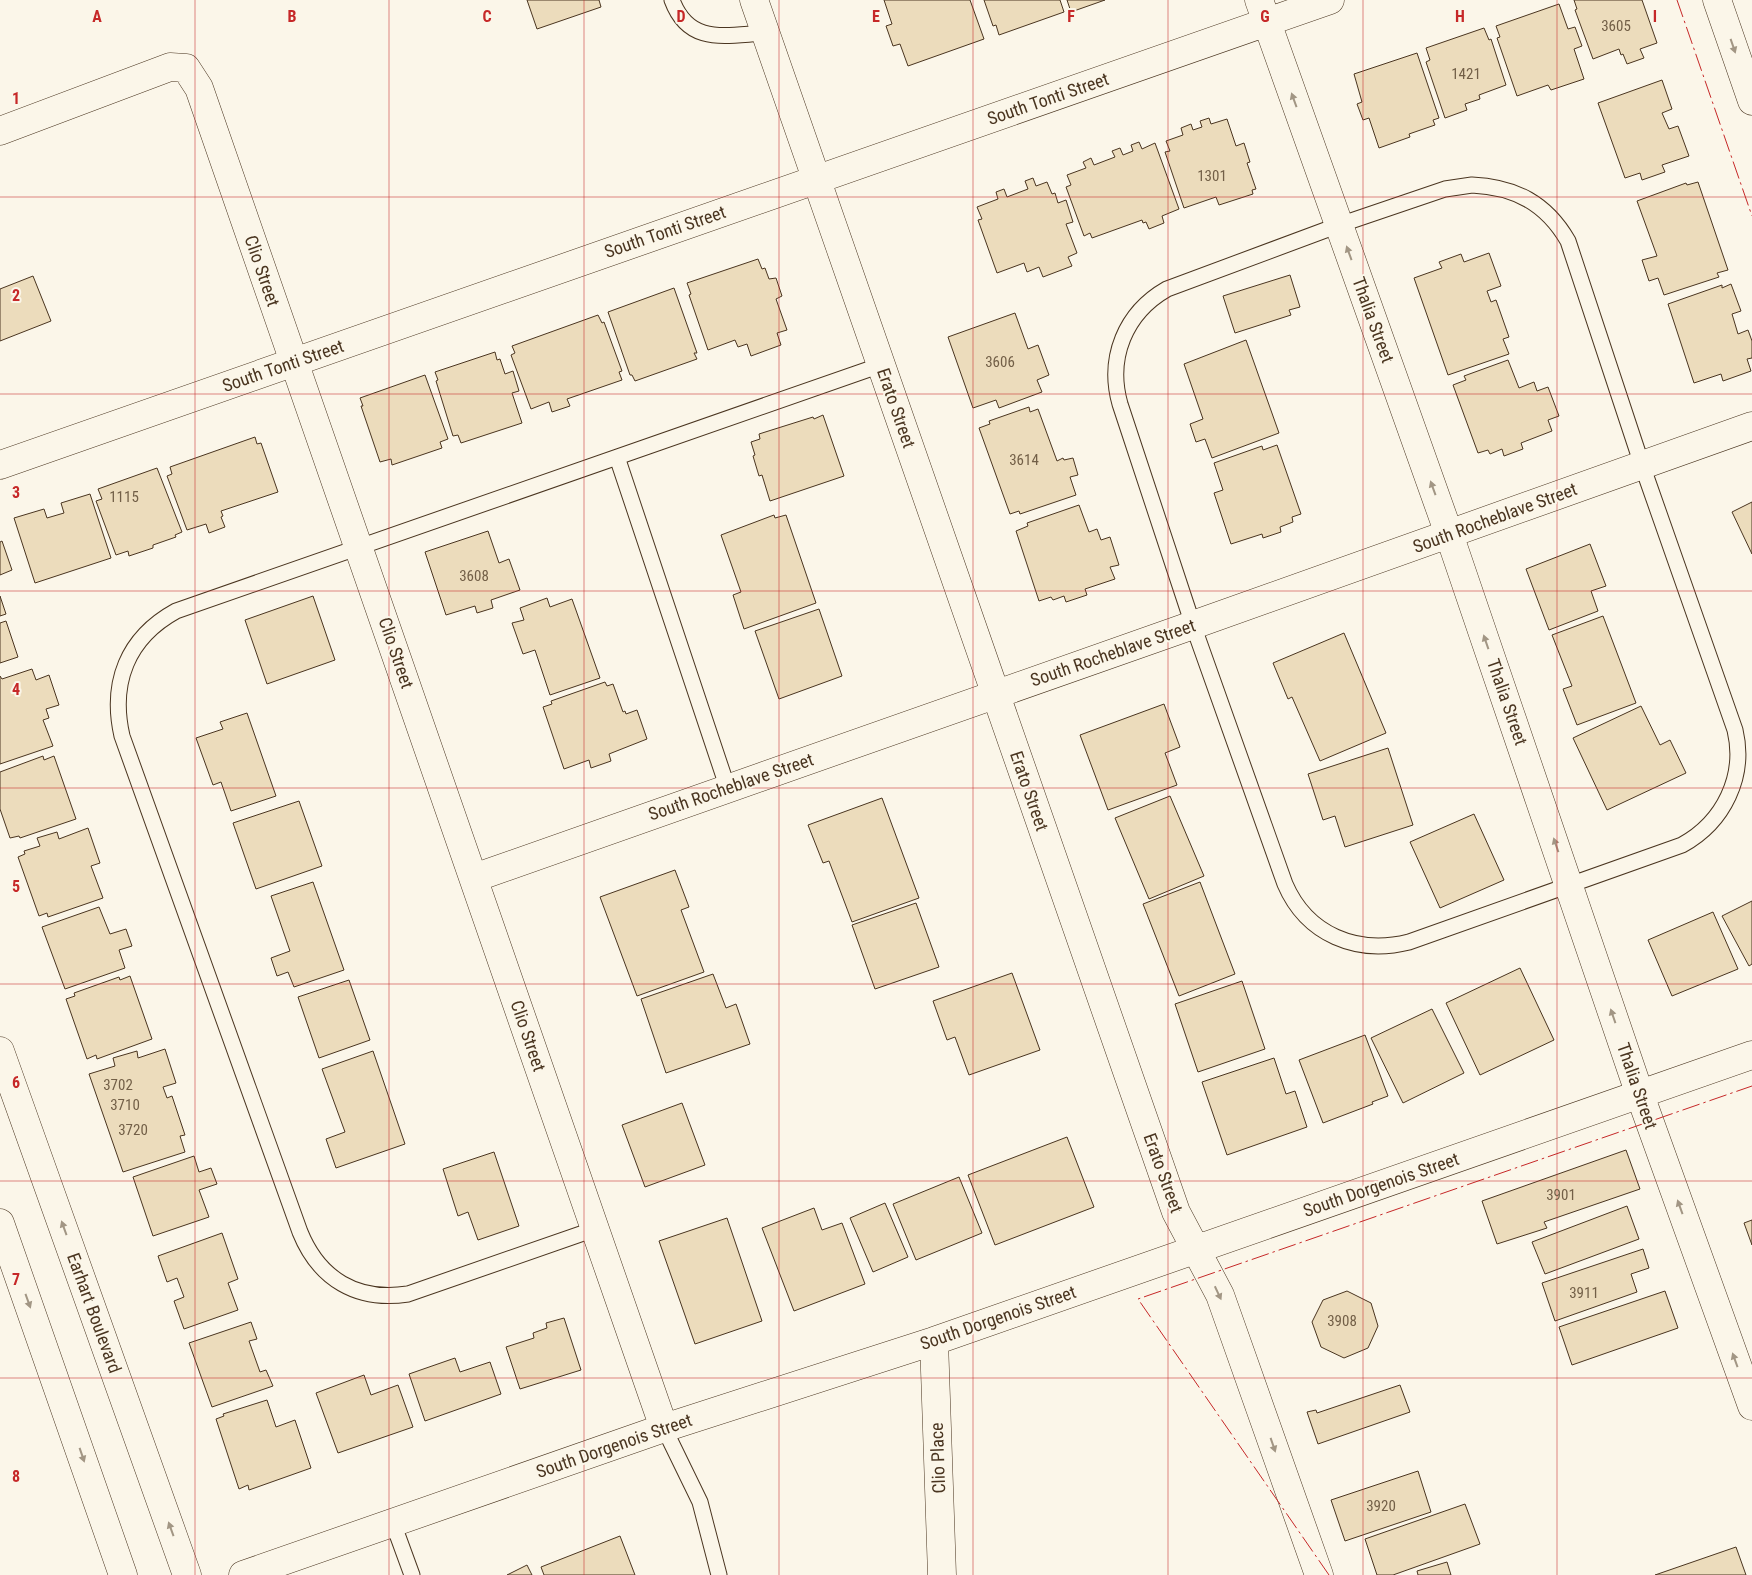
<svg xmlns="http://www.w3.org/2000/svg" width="1752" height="1575" viewBox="0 0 1752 1575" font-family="'Roboto Condensed',sans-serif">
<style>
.building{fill:#ecdcbc;stroke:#4a3520}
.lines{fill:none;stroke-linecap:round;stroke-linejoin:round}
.service-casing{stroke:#4a3520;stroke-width:17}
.minor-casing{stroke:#4a3520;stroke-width:29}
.tertiary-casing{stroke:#4a3520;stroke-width:29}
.primary-casing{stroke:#4a3520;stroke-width:29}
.service{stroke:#fbf6e9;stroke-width:15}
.minor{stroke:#fbf6e9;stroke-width:28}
.tertiary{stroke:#fbf6e9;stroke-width:28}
.primary{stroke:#fbf6e9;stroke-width:28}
.power{stroke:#c62828;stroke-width:1;stroke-dasharray:18 4 2.5 4;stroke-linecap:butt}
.oneway{fill:#a29684}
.grid{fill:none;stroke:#c62828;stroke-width:1;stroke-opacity:0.55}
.labels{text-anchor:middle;stroke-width:4;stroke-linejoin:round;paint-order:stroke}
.number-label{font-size:15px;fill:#725f47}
.street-label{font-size:18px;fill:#4a3520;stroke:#fbf6e9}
.grid-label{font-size:16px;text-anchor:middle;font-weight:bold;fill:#c62828;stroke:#fbf6e9;stroke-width:4;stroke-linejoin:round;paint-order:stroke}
</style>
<rect width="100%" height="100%" fill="#fbf6e9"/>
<!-- building -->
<path class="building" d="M527,0H599L601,7L537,29Z
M884,0H970L984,39L908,66L900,44L893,46L886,26L892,24Z
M984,0H1060L1064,12L999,35L996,25L993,26Z
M1067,0H1105L1071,12Z
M1574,0H1642L1657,43L1640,49L1644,58L1627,64L1623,54L1621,55L1619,49L1593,59L1575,10L1577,9Z
M1559,4L1568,29L1575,27L1582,46L1574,49L1584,79L1551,90L1548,85L1517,96L1497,38L1500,37L1496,26Z
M1484,28L1489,40L1491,39L1506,85L1479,95L1480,99L1465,104L1467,110L1445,118L1426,62L1430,60L1426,48Z
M1417,53L1439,118L1433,120L1435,125L1409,134L1410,137L1379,148L1369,118L1363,120L1357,104L1362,102L1354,74Z
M1662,80L1672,109L1662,113L1669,129L1678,126L1689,156L1662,165L1665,172L1642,180L1640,173L1625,178L1598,103Z
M1209,118L1211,124L1227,119L1236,146L1244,143L1250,162L1247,163L1256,189L1252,190L1253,194L1219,205L1216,197L1184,208L1165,152L1170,151L1166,141L1183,135L1181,128L1191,124L1193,130L1202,127L1200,121Z
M1139,142L1142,149L1155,143L1179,209L1162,216L1164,223L1149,229L1146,222L1143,223L1142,220L1092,238L1090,233L1084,236L1066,187L1071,185L1067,175L1086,168L1083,162L1091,158L1094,165L1115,157L1112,151L1120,148L1123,155L1133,151L1131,145Z
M1033,178L1036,186L1047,182L1052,194L1055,193L1058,203L1066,200L1073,222L1066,224L1077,253L1068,257L1072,266L1043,277L1039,267L1027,272L1024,263L997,273L978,220L982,219L977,207L998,199L996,192L1004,189L1007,197L1028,189L1025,181Z
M1698,182L1728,270L1717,273L1719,277L1664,295L1658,278L1649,281L1642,260L1657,256L1637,201L1686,183L1687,185Z
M1489,253L1501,286L1487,291L1491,302L1496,300L1509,337L1503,339L1509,354L1448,375L1414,278L1442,268L1439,262L1461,254L1464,262Z
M758,259L762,269L765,268L769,279L776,278L782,296L776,299L787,330L777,333L781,345L751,356L747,344L738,347L735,340L708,350L689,295L691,294L687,283Z
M1290,275L1300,307L1289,310L1291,315L1235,333L1223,296Z
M33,276L51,321L0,341V289Z
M1731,284L1741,311L1732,314L1738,334L1748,330L1752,341V358L1747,359L1751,371L1723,381L1721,374L1694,383L1668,304L1722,285V288Z
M674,288L697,353H694L697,359L635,381L632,375H630L608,312Z
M1015,313L1028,349L1038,345L1049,375L1037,380L1042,392L999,408L996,400L973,408L948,337Z
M598,315L602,323L604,322L622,371L619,372L622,380L567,399L570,406L552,412L549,402L531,409L511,355L515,353L512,346Z
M1246,340L1279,433L1212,458L1205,439L1196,442L1190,424L1203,419L1184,364Z
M495,352L497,360L500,359L505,374L513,371L519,391L512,393L522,423L461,443L458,435L453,436L436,381L438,380L435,372Z
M1508,360L1519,388L1534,382L1537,391L1548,387L1559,416L1548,420L1552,431L1521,443L1523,449L1504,456L1502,449L1490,454L1488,450L1478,453L1453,385L1466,380L1464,376Z
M425,375L448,439L440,442L442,448L392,465L391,459L380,462L361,406H363L360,398Z
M1029,407L1030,412L1038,409L1057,461L1063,458L1064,460L1073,458L1078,475L1070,477L1076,495L1020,514L1019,511L1010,514L979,428L990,424L989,421Z
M823,415L844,476L770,501L762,475L759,476L753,456L755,455L751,442L760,439L759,434L813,417L814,419Z
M255,437L257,444L261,443L278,492L221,511L223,516L221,517L225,527L209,533L206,524L187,530L167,476L172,474L170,467Z
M1277,445L1301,514L1292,517L1293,522L1280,527L1281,532L1263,538L1262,534L1231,544L1214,493L1223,490L1214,463L1262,446L1263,450Z
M157,468L182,532L175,535L176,537L153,545V548L129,556L128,551L116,555L96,501L102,499L98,489Z
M90,494L111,558L35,583L14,518L44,509L47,518L64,513L61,503Z
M1752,502V554L1732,512Z
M1079,505L1089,532L1097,529L1101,540L1110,537L1119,565L1110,567L1115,579L1085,589L1087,595L1066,602L1064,596L1053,600L1051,597L1039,601L1016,531L1028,526L1027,523Z
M774,515L775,518L786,515L816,603L744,629L733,595L741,592L721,535Z
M488,531L499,563L509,559L520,590L491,600L493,608L477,613L475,606L446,615L425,552Z
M2,541L12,570L0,575V542Z
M1590,544L1606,586L1591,591L1598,611L1549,630L1526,569Z
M0,596L6,614L0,616Z
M313,596L335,660L267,684L245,620Z
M547,598L550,607L572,599L600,678L550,695L535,650L523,654L512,623L524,620L520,608Z
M819,609L842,676L779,699L755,631Z
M1603,616L1636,703L1577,725L1563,689L1572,686L1552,635Z
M6,621L18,657L0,663V623Z
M1344,633L1386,733L1320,761L1292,697L1288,699L1273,663Z
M32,669L36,680L49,675L59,705L46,709L49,718L43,720L53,746L0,764V676L2,679Z
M605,682L607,686L613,684L623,712L625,711L626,714L637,710L647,739L609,754L611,761L591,768L589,760L564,769L543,707L552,704L551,701Z
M1164,704L1180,747L1165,753L1177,785L1108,810L1080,735Z
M1641,706L1660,745L1670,740L1686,773L1607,810L1573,738Z
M247,713L276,796L231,811L221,782L213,785L196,738L223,729L220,722Z
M1388,748L1413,825L1345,847L1335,816L1323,820L1308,774Z
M43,756L44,760L54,756L76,819L20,838L19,836L10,838L0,809V772Z
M1170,796L1204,876L1149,899L1115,818Z
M882,798L919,898L852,922L829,861L823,863L808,825Z
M299,801L322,866L256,889L233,823Z
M1474,814L1504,880L1440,908L1410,842Z
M88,828L100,863L91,866L103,898L48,917L47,913L39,916L18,857L25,854L24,851L40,846L37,838L57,832L59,839Z
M675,870L689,907L681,910L704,972L637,996L600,897Z
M313,882L344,970L294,987L288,972L277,976L271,958L290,951L271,896Z
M1200,882L1235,974L1179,996L1143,904Z
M1752,901V964L1749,966L1722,916Z
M916,903L939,967L875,989L852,925Z
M99,907L110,934L126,929L132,946L119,950L125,968L65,989L42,927Z
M1713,912L1738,969L1672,996L1648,940Z
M1520,968L1554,1040L1480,1075L1446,1003Z
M1012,973L1040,1050L969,1075L955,1037L947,1040L933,1001Z
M713,974L726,1008L736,1004L750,1044L666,1073L641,999Z
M130,976L152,1039L97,1059L96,1055L87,1059L66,999L75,996L74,993L119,977L120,980Z
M349,980L370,1040L319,1058L298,997Z
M1242,981L1265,1049L1198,1072L1175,1004Z
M1432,1009L1464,1073L1403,1103L1371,1038Z
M1365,1035L1388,1096L1372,1102L1373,1104L1323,1123L1299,1060Z
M165,1049L176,1083L163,1087L167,1098L172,1096L185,1135L180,1136L185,1152L123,1172L89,1074L115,1066L113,1058L137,1051L138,1058Z
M373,1051L405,1144L336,1168L326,1139L345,1132L322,1069Z
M1274,1058L1286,1094L1295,1091L1307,1127L1227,1155L1202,1082Z
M682,1103L705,1165L645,1187L622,1125Z
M1067,1137L1094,1207L995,1245L968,1175Z
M1626,1150L1640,1189L1544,1222L1547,1228L1497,1244L1482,1201Z
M494,1152L519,1226L478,1240L468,1212L458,1216L443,1169Z
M194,1156L199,1172L211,1168L217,1184L199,1190L209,1217L153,1236L133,1177Z
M959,1177L982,1233L916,1260L893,1204Z
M885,1203L908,1257L873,1272L850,1218Z
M1627,1206L1639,1239L1545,1274L1532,1242Z
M814,1208L822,1230L842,1223L865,1284L794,1311L762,1228Z
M727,1218L762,1321L695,1344L659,1241Z
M1752,1220V1245L1744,1223Z
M222,1233L238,1279L228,1283L238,1310L184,1329L174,1301L184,1297L177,1278L167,1282L158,1256Z
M1643,1249L1649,1268L1631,1274L1637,1292L1555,1321L1542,1283Z
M1347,1291L1371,1303L1378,1326L1368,1348L1344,1358L1321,1347L1312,1322L1323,1300Z
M1665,1291L1678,1328L1572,1365L1559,1327Z
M564,1318L581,1370L520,1389L506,1347L534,1338L533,1333L547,1328L546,1323Z
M251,1322L257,1339L249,1341L260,1372L266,1370L273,1386L212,1407L189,1343Z
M455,1358L460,1372L490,1362L501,1394L425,1421L409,1374Z
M364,1375L371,1395L398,1385L413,1427L338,1453L316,1393Z
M1400,1385L1410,1412L1318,1444L1307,1412L1316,1410L1317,1413Z
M267,1400L276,1427L295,1420L311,1468L249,1490L248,1485L239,1489L216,1419L224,1416L223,1414Z
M1418,1471L1431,1512L1345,1541L1331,1500Z
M1465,1504L1480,1544L1393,1575H1377L1365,1539Z
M620,1536L635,1575H544L541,1567Z
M1736,1547L1746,1575H1655Z
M1447,1562L1451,1575H1418L1417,1571Z
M527,1565L532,1575H507Z"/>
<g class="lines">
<defs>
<path id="service" d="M672,0C689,46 726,35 765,33
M1472,185C1515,187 1546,203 1568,241L1642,465L1735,730C1746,776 1724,822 1682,845L1409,942C1357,955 1307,935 1285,884L1193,625L1120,404C1107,358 1125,313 1167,289L1339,225L1445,189Z
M617,457L728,789
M595,1229L408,1294C357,1302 319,1279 300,1232L122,736C110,683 127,638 176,611L881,365
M664,1428L700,1502L719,1575
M393,1523L412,1575"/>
<path id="minor" d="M754,0L1176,1212L1220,1295L1319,1575
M1259,0L1449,534L1640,1095L1752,1406
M0,131L170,67L186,68L199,88L664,1428
M0,465L1330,0
M474,878L1193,625L1752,426
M934,1341L942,1575
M243,1575L664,1428L934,1341L1752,1055"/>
<path id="tertiary" d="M1717,0L1752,101"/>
<path id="primary" d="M0,1051L187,1575
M0,1223L123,1575"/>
</defs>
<!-- service casing -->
<use href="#service" class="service-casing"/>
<!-- minor casing -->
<use href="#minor" class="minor-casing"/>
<!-- tertiary casing -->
<use href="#tertiary" class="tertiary-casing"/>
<!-- primary casing -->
<use href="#primary" class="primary-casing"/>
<!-- service -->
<use href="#service" class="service"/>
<!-- minor -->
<use href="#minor" class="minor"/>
<!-- tertiary -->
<use href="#tertiary" class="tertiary"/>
<!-- primary -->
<use href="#primary" class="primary"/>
<!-- power -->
<path class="power" d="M1677,0L1752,216
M1329,1575L1138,1299L1752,1086"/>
</g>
<!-- one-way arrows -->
<defs><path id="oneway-solid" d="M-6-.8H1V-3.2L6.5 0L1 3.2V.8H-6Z" transform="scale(1.25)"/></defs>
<g class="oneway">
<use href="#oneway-solid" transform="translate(1733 46) rotate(71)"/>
<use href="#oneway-solid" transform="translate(1294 100) rotate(-110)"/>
<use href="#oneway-solid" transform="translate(1349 253) rotate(-110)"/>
<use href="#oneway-solid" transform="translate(1433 488) rotate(-110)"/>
<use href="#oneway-solid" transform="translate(1486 642) rotate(-109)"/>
<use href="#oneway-solid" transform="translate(1556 845) rotate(-109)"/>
<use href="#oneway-solid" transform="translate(1613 1016) rotate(-109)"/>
<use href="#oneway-solid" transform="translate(1680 1207) rotate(-110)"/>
<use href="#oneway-solid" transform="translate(64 1228) rotate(-110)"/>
<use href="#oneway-solid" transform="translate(1218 1293) rotate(65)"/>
<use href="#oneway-solid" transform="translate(28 1301) rotate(70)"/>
<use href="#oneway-solid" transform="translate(1735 1360) rotate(-110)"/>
<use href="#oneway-solid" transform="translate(1273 1445) rotate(71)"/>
<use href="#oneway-solid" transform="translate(82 1455) rotate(71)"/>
<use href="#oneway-solid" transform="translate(171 1529) rotate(-110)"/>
</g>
<!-- grid -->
<path class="grid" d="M195,0V1575M389,0V1575M584,0V1575M779,0V1575M973,0V1575M1168,0V1575M1363,0V1575M1557,0V1575M0,197H1752M0,394H1752M0,591H1752M0,788H1752M0,984H1752M0,1181H1752M0,1378H1752"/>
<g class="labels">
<!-- number labels -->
<g class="number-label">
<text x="1616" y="31">3605</text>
<text x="1466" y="79">1421</text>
<text x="1212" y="181">1301</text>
<text x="1000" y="367">3606</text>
<text x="1024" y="465">3614</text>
<text x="124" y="502">1115</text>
<text x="474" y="581">3608</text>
<text x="118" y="1090">3702</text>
<text x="125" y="1110">3710</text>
<text x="133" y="1135">3720</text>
<text x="1561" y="1200">3901</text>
<text x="1584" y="1298">3911</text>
<text x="1342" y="1326">3908</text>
<text x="1381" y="1511">3920</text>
</g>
<!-- street labels -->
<g class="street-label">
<text transform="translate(1048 99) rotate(-19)" y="6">South Tonti Street</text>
<text transform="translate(665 232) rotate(-19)" y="6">South Tonti Street</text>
<text transform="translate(262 271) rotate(71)" y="6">Clio Street</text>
<text transform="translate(1373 320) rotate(70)" y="6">Thalia Street</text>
<text transform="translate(283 366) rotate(-19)" y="6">South Tonti Street</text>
<text transform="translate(896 408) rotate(71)" y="6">Erato Street</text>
<text transform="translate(1495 518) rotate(-20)" y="6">South Rocheblave Street</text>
<text transform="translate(396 653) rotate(71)" y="6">Clio Street</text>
<text transform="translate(1113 653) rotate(-19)" y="6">South Rocheblave Street</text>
<text transform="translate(1507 702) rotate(71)" y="6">Thalia Street</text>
<text transform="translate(731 787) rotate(-19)" y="6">South Rocheblave Street</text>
<text transform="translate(1029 791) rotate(71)" y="6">Erato Street</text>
<text transform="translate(528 1036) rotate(71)" y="6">Clio Street</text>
<text transform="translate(1637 1086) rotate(71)" y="6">Thalia Street</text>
<text transform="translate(1163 1173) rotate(70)" y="6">Erato Street</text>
<text transform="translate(1381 1185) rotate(-19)" y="6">South Dorgenois Street</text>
<text transform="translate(94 1313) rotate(70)" y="6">Earhart Boulevard</text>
<text transform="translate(998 1318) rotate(-19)" y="6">South Dorgenois Street</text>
<text transform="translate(614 1446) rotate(-19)" y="6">South Dorgenois Street</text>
<text transform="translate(938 1458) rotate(-92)" y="6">Clio Place</text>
</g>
</g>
<g class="grid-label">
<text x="97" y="22">A</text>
<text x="292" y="22">B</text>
<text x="487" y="22">C</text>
<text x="681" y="22">D</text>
<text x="876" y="22">E</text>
<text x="1071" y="22">F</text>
<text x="1265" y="22">G</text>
<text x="1460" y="22">H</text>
<text x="1655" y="22">I</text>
<text x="16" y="104">1</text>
<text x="16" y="301">2</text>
<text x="16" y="498">3</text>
<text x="16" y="695">4</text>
<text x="16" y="892">5</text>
<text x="16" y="1088">6</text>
<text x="16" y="1285">7</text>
<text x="16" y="1482">8</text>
</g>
</svg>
